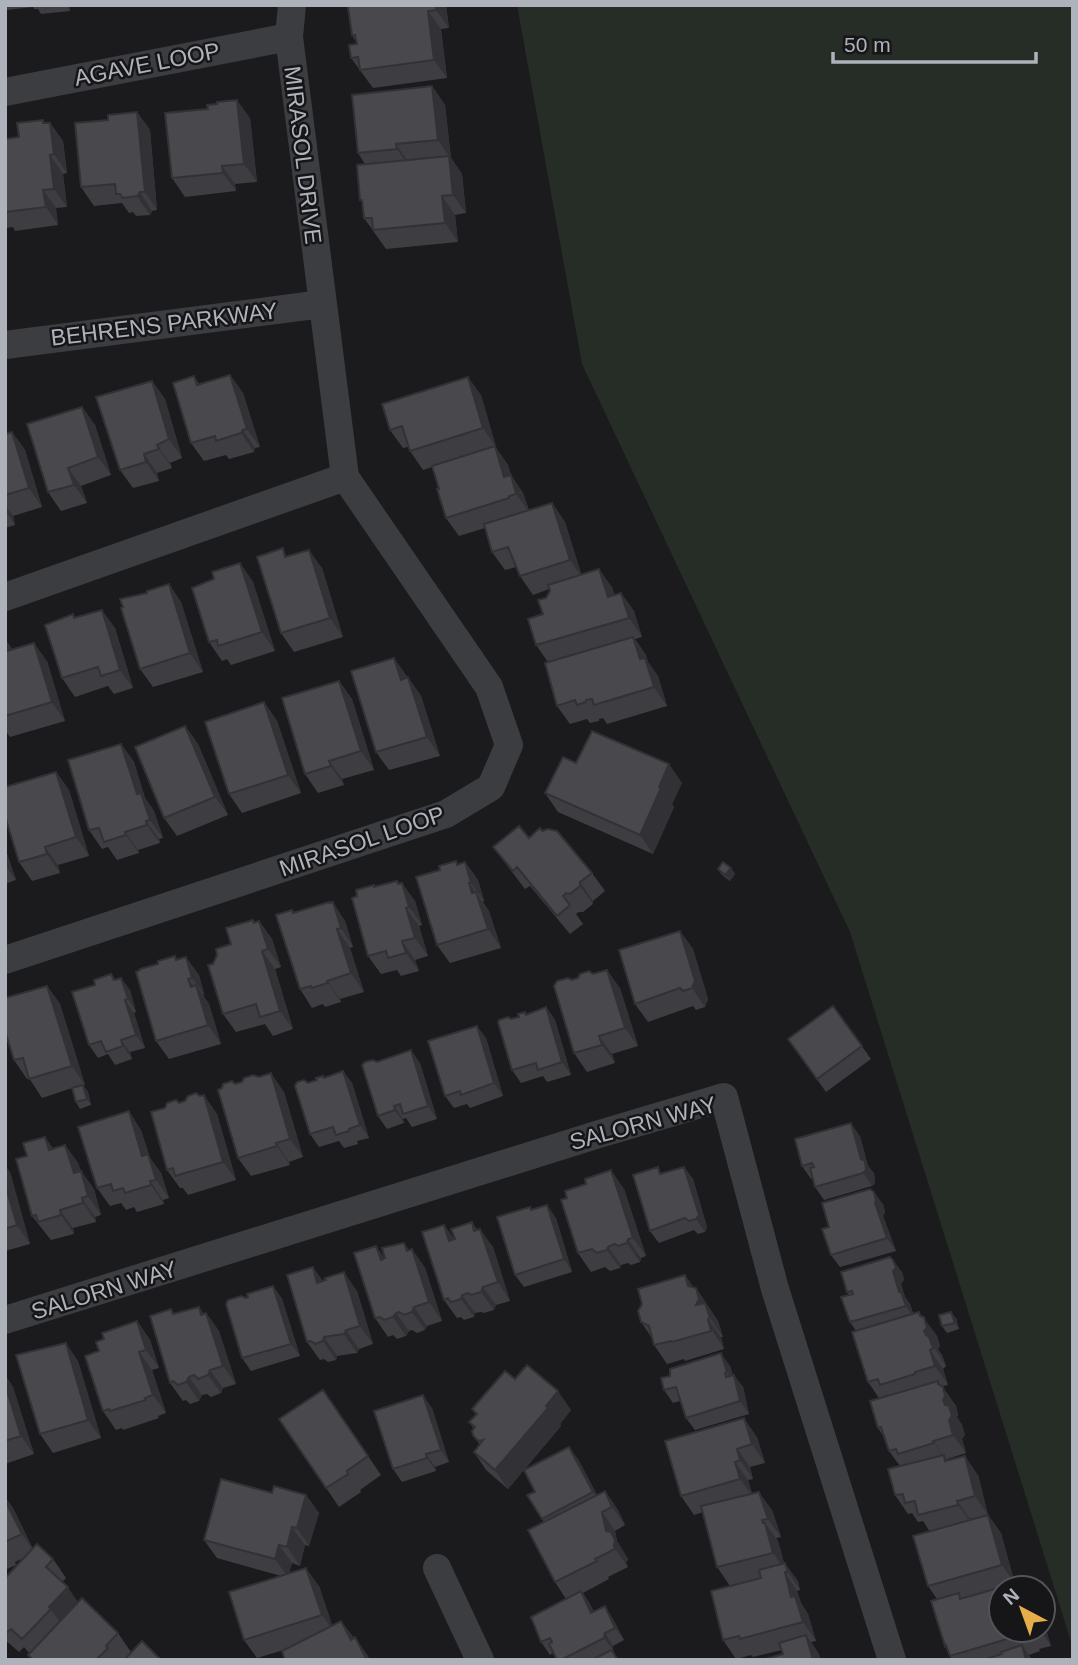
<svg xmlns="http://www.w3.org/2000/svg" width="1078" height="1665" viewBox="0 0 1078 1665" font-family="Arial,sans-serif">
<style>
.green{fill:#252d26}
.lines{fill:none;stroke-linecap:round;stroke-linejoin:round}
.minor{stroke:#3c3d41;stroke-width:28}
.wall{fill:#3e3e42}
.shaded-wall{fill:#323236}
.building{fill:#48484d;stroke:#323236;stroke-width:2}
.labels{text-anchor:middle;stroke-width:5;stroke-linejoin:round;paint-order:stroke}
.street-label{font-size:23px;fill:#aeb2bb;stroke:#161618}
</style>
<rect width="100%" height="100%" fill="#1b1b1d"/>
<!-- green -->
<path class="green" d="M517,5H1073V1648L850,932L582,364Z"/>
<g class="lines">
<!-- minor -->
<path class="minor" d="M5,92L289,37
M5,345L322,304
M5,597L345,477
M5,960L446,814L491,787L509,745L489,687L345,477L289,37L292,5
M5,1320L596,1135L724,1097L775,1289L892,1660
M437,1568L480,1660"/>
</g>
<!-- wall -->
<path class="wall" d="M5,5H69L70,11L41,14L38,9H34L33,7L7,10Z
M446,5L449,28L441,29L447,78L373,88L351,58L357,44L356,42L352,35Z
M432,86L445,105L451,158L462,174L466,213L455,215L458,242L386,249L364,218L363,203L360,200L365,164L358,153Z
M217,104L250,118L257,182L235,184L236,191L185,197L172,178L208,109Z
M137,112L150,130L157,210L152,211L150,215L136,216L133,212L129,213L122,203L94,206L81,187L108,120Z
M43,120L45,123H50L63,141L67,173L63,174L67,207L56,208L58,225L15,231L13,227L5,228V139L19,137Z
M230,375L243,393L260,447L255,448L254,452L229,459L226,455L204,461L191,443L194,376L199,384Z
M152,381L165,399L182,458L170,463L172,468L157,473L159,481L133,488L120,470Z
M481,395L496,447H495L508,465L511,475L523,493L529,510L552,503L565,522L581,574L612,587L614,595L621,593L634,611L642,637L635,639L646,655L648,662L658,676L667,706L607,724L603,718L599,719V721L590,723L587,719L570,724L557,706L548,662L536,645L546,598L550,591L549,589L533,595L520,576L516,567L505,570L492,552L485,528L459,536L446,518L439,489L432,467L423,470L410,451L408,447L403,448L390,430Z
M82,407L95,425L111,475L81,486L87,503L61,511L48,492Z
M12,432L25,450L42,507L13,516L15,525L5,528V434Z
M240,563L253,582L275,651L231,665L227,659L222,661L209,642L214,579Z
M322,568L343,637L294,652L281,633Z
M169,584L181,602L203,672L153,687L140,669L147,593Z
M73,614L75,618L115,628L133,688L114,694L108,686L75,697L62,678Z
M5,639L12,649L47,661L65,721L10,737L5,730Z
M407,676L421,696L440,756L389,770L376,752Z
M339,681L352,699L374,770L342,779L344,785L318,793L305,774Z
M264,702L277,721L301,793L242,813L229,794Z
M185,726L198,744L228,815L177,836L164,818Z
M121,744L134,762L145,798L154,811L163,838L159,839L160,843L138,850L139,853L117,860L108,847L102,849L89,830Z
M576,763L682,783L672,804L674,807L653,854L558,812L545,793Z
M56,772L69,790L89,856L58,865L60,873L32,881L19,862Z
M529,838L592,873L605,891L593,901V904L583,912H579L576,914L583,924L570,934L530,886L525,889L493,847Z
M5,848L16,880L5,884Z
M456,861L458,864L465,862L478,880L484,901L483,902L489,911L501,948L450,963L437,945L440,870Z
M731,868L735,874L730,881L722,875L718,869Z
M397,881L415,901L422,925L419,926L428,956L415,960L419,971L401,976L397,970L381,974L368,956L357,896L374,885L375,887Z
M330,903L345,921L353,947L350,948L364,992L340,999L341,1002L325,1007L323,1004L312,1008L300,989L293,913Z
M253,920L255,922L259,921L272,939L281,967L275,969L293,1029L273,1036L265,1024L236,1032L223,1014L213,964Z
M680,931L693,949L708,999L705,1007L696,1010L693,1006L648,1022L635,1004Z
M177,959L199,975L204,997L209,1004L221,1044L169,1059L156,1041Z
M111,974L115,979L130,990L136,1012L134,1013L145,1048L130,1052L132,1059L115,1065L108,1054L98,1058L89,1045L95,985Z
M47,986L60,1004L85,1085L79,1086L83,1085L88,1092L91,1105L80,1109L76,1102L72,1088L42,1098L29,1078L27,1079L14,1060Z
M620,988L638,1046L612,1054L615,1063L587,1072L574,1053Z
M833,1006L871,1059L826,1092L788,1039Z
M546,1007L555,1020L571,1075L547,1082L543,1076L521,1083L512,1070L511,1019Z
M486,1038L503,1096L470,1108L467,1104L454,1108L445,1096Z
M377,1062L420,1063L437,1119L412,1127L406,1118L403,1119L404,1123L387,1129L378,1116Z
M343,1071L352,1083L369,1138L357,1141L358,1144L344,1148L339,1141L319,1147L310,1134L308,1083Z
M235,1084L284,1092L303,1157L289,1162L290,1165L251,1176L238,1158L222,1088Z
M179,1103L217,1114L236,1180L188,1195L183,1188H180L167,1170Z
M141,1130L150,1158L161,1173L169,1198L163,1200L164,1204L137,1212L134,1207L126,1210L121,1203L110,1206L97,1188Z
M860,1136L868,1166L874,1173L875,1183L872,1186L824,1200L815,1187L813,1178L811,1179L802,1166Z
M45,1137L53,1149L65,1145L78,1163L81,1171L94,1189L101,1215L95,1217L96,1222L73,1228L74,1234L51,1240L32,1216L27,1156Z
M5,1166L10,1172L30,1244L5,1251Z
M684,1167L693,1179L707,1227L705,1232L698,1234L694,1230L659,1243L650,1231L662,1173Z
M624,1189L646,1256L641,1258L640,1262L631,1265L628,1263L621,1265L620,1268L610,1271L605,1267L591,1272L578,1253Z
M883,1204L885,1212L883,1216L896,1251L840,1267L831,1255Z
M530,1207L532,1210L556,1218L572,1272L524,1287L515,1275Z
M444,1225L454,1239L477,1230L493,1247L510,1301L496,1305L494,1310L484,1313L481,1312L475,1313L474,1317L464,1320L461,1317L457,1318L444,1300Z
M404,1243L409,1250L412,1249L425,1268L442,1321L427,1326L425,1330L417,1333L412,1330L409,1331L406,1336L397,1339L393,1335L388,1337L375,1318L385,1258Z
M902,1272L904,1280L901,1284L905,1297L910,1304L913,1313L919,1312L937,1336L940,1346L938,1349L942,1355L946,1366L943,1369L948,1385L942,1386L956,1406L958,1415L957,1417L962,1425L965,1435L962,1439L966,1453L947,1459L948,1461L978,1475L988,1515L970,1519L971,1520L988,1515L1001,1533L1015,1584H1012L1001,1630H1043L1044,1624L1051,1646L1039,1649L1040,1651L1029,1655L1032,1660H952L945,1646L937,1599L928,1586L930,1532L923,1521L918,1522L912,1513L908,1514L895,1495L900,1466L889,1451L884,1437L878,1428L879,1398L868,1382L856,1331L850,1322L849,1295L847,1292Z
M685,1275L693,1288H696L718,1321L723,1337H721L724,1349L685,1361L684,1359L667,1364L654,1345L652,1338L641,1322Z
M323,1281L357,1291L373,1344L359,1349L357,1353L337,1356L336,1360L328,1362L324,1359L320,1360L307,1342Z
M273,1286L282,1299L300,1356L251,1371L242,1358L246,1298Z
M206,1313L219,1331L236,1384L223,1388L221,1393L211,1397L207,1394L202,1395L199,1401L190,1404L186,1400L183,1401L170,1383L175,1314Z
M956,1318L959,1329L947,1333L942,1326Z
M137,1321L150,1340L159,1368L152,1370L166,1413L158,1416L159,1418L123,1430L122,1428L116,1430L103,1411L99,1351L104,1339Z
M78,1361L101,1438L53,1453L40,1434Z
M730,1366L733,1375L743,1387L749,1414L695,1430L686,1418L680,1401L673,1403L664,1390Z
M5,1375L13,1387L34,1454L5,1464Z
M515,1379L571,1410L560,1424L561,1426L508,1489L486,1470L474,1452L480,1445L473,1435L474,1429L469,1422L476,1415L472,1409Z
M323,1390L381,1475L360,1490L361,1492L339,1507L279,1419Z
M432,1408L449,1462L435,1467L436,1471L402,1482L393,1469Z
M757,1437L765,1463L750,1467L753,1479L748,1480L752,1493L772,1510L781,1537L776,1538L778,1541L784,1563L798,1581L800,1590L797,1591L801,1603L808,1614L816,1641L811,1642L819,1654H783L782,1650L753,1657L751,1655L736,1659L723,1640L761,1578L730,1586L717,1567L703,1512L694,1515L681,1496L665,1441Z
M578,1459L597,1495L605,1491L618,1510L625,1525L615,1531L617,1541L628,1559L626,1563L628,1567L608,1577L609,1579L583,1593L590,1604L594,1612L613,1619L624,1640L613,1646V1650L618,1660H557L553,1653L550,1655L541,1642L566,1599L555,1582L544,1522L527,1495L535,1492Z
M272,1493L306,1495L319,1513L309,1546L305,1545L300,1566L292,1563L289,1573L319,1586L332,1625L341,1621L354,1638L368,1656L287,1649L257,1658L244,1640L281,1576L217,1558L204,1540Z
M5,1497L13,1508L33,1549L53,1559L66,1578L62,1582L78,1602L118,1633L131,1652L123,1660H31L28,1655L29,1653L24,1647L19,1652L5,1640V1578L24,1558L15,1562L16,1565L5,1570Z"/>
<!-- shaded-wall -->
<path class="shaded-wall" d="M436,5H446L449,28L436,10Z
M428,11L441,29L447,78L434,60Z
M432,86L445,105L451,158L462,174L466,213L453,195L449,156L438,140Z
M237,100L250,118L257,182L244,164Z
M137,112L150,130L157,210L145,192Z
M43,120L51,132L50,123L63,141L67,173L54,154Z
M396,144L409,163L410,168L397,149Z
M50,155L63,174L67,207L54,189Z
M222,166L235,184L236,191L223,173Z
M43,190L56,208L58,225L46,207Z
M140,192L152,211L150,215L137,196Z
M442,196L455,215L458,242L445,223Z
M230,375L243,393L260,447L247,429Z
M468,377L481,395L496,447L483,428Z
M152,381L165,399L182,458L169,439Z
M82,407L95,425L111,475L98,457Z
M243,430L255,448L254,452L241,433Z
M12,432L25,450L42,507L29,488Z
M157,445L170,463L172,468L159,449Z
M495,446L508,465L511,475L523,493L529,512L504,477Z
M144,454L157,473L159,481L146,462Z
M68,468L81,486L87,503L74,485Z
M552,503L565,522L583,579L570,560Z
M5,505L13,516L15,525L5,510Z
M309,550L322,568L343,637L330,618Z
M240,563L253,582L275,651L262,632Z
M599,569L612,587L621,615L608,597Z
M169,584L181,602L203,672L190,653Z
M621,593L634,611L642,637L629,618Z
M102,610L115,628L133,688L120,670Z
M633,637L646,655L648,662L658,676L667,706L654,687L640,659Z
M5,639L16,654L7,651Z
M34,643L47,661L65,721L52,702Z
M394,658L407,676L413,698L401,680Z
M408,677L421,696L440,756L427,737Z
M339,681L352,699L374,770L361,751Z
M264,702L277,721L301,793L288,775Z
M185,726L198,744L228,815L215,797Z
M121,744L134,762L145,798L154,811L163,838L150,820L137,794Z
M329,761L342,779L344,785L331,766Z
M669,764L682,783L672,804L674,807L653,854L640,835Z
M56,772L69,790L89,856L76,837Z
M146,821L159,839L160,843L147,825Z
M125,832L138,850L139,853L126,835Z
M45,847L58,865L60,873L47,854Z
M5,848L16,880L5,865Z
M465,862L478,880L484,901L471,883Z
M731,868L735,874L730,881L725,875Z
M397,881L405,892L402,883L415,901L422,925L409,907Z
M580,882L593,901V904L580,886Z
M469,883L489,911L501,948L488,929L472,893Z
M333,902L345,921L353,947L341,928Z
M406,908L419,926L428,956L415,938Z
M253,920L264,935L259,921L272,939L281,967L268,949Z
M337,929L350,948L364,992L351,973Z
M680,931L693,949L708,999L705,1007L692,988Z
M402,941L415,960L419,971L406,953Z
M262,951L275,969L293,1029L280,1011Z
M186,957L199,975L205,996L192,978Z
M607,970L620,988L638,1046L625,1028Z
M121,978L130,990L136,1012L128,999Z
M188,979L198,993L196,985L209,1004L221,1044L208,1025L191,987Z
M327,981L340,999L341,1002L328,983Z
M47,986L60,1004L85,1085L72,1066Z
M125,1000L134,1013L145,1048L136,1035Z
M546,1007L555,1020L571,1075L562,1062Z
M477,1026L486,1038L503,1096L494,1083Z
M599,1036L612,1054L615,1063L602,1045Z
M121,1040L130,1052L132,1059L123,1046Z
M411,1050L420,1063L437,1119L428,1106Z
M343,1071L352,1083L369,1138L360,1125Z
M271,1073L284,1092L303,1157L290,1139Z
M83,1085L88,1092L91,1105L87,1099Z
M204,1095L217,1114L236,1180L223,1162Z
M394,1106L403,1119L404,1123L395,1110Z
M129,1111L141,1130L150,1158L161,1173L169,1198L156,1180L142,1156Z
M851,1123L860,1136L868,1166L874,1173L875,1183L872,1186L863,1173Z
M45,1137L58,1156L49,1150Z
M276,1143L289,1162L290,1165L277,1146Z
M65,1145L78,1163L87,1192L74,1173Z
M5,1166L10,1172L30,1244L17,1225L5,1184Z
M684,1167L693,1179L707,1227L705,1232L696,1219Z
M611,1170L624,1189L646,1256L633,1238Z
M81,1171L94,1189L101,1215L88,1196Z
M150,1181L163,1200L164,1204L151,1185Z
M874,1192L883,1204L885,1212L883,1216L896,1251L887,1238L875,1203Z
M82,1198L95,1217L96,1222L83,1203Z
M547,1205L556,1218L572,1272L564,1259Z
M60,1210L73,1228L74,1234L61,1215Z
M472,1222L484,1239L480,1229L493,1247L510,1301L498,1282L474,1231Z
M444,1225L457,1243L449,1241Z
M628,1239L641,1258L640,1262L627,1243Z
M404,1243L415,1258L412,1249L425,1268L442,1321L429,1302Z
M376,1246L389,1264L381,1260Z
M608,1247L621,1265L620,1268L607,1250Z
M893,1260L902,1272L904,1280L901,1284L905,1297L910,1304L914,1318L906,1306L899,1292L893,1271Z
M313,1267L326,1285L317,1283Z
M344,1272L357,1291L373,1344L360,1326Z
M685,1275L697,1292L696,1288L718,1321L723,1337L710,1318L708,1319L721,1337L724,1349L696,1305L688,1286Z
M273,1286L282,1299L300,1356L291,1344Z
M483,1287L496,1305L494,1310L481,1292Z
M462,1295L475,1313L474,1317L461,1299Z
M199,1307L209,1321L206,1313L219,1331L236,1384L223,1366Z
M414,1307L427,1326L425,1330L412,1312Z
M919,1312L937,1336L940,1346L938,1349L942,1355L946,1366L926,1335Z
M951,1312L956,1318L959,1329L955,1323Z
M396,1313L409,1331L406,1336L393,1317Z
M137,1321L150,1340L159,1368L146,1350Z
M346,1330L359,1349L357,1353L344,1334Z
M324,1337L337,1356L336,1360L323,1341Z
M66,1343L78,1361L101,1438L88,1420Z
M930,1350L943,1369L948,1385L935,1366Z
M139,1352L152,1370L166,1413L153,1395Z
M721,1353L730,1366L736,1385L727,1372Z
M210,1370L223,1388L221,1393L208,1375Z
M5,1375L13,1387L34,1454L21,1436L5,1384Z
M734,1375L743,1387L749,1414L740,1401Z
M189,1377L202,1395L199,1401L186,1382Z
M938,1381L956,1406L958,1415L957,1417L962,1425L965,1435L962,1439L966,1453L953,1435Z
M558,1391L571,1410L560,1424L561,1426L508,1489L495,1470Z
M423,1395L432,1408L449,1462L441,1450Z
M744,1418L757,1437L765,1463L752,1444Z
M933,1441L956,1473L945,1461L944,1458Z
M569,1447L578,1459L602,1505L593,1492Z
M737,1449L750,1467L753,1479L740,1460Z
M426,1454L435,1467L436,1471L427,1458Z
M965,1456L978,1475L988,1515L975,1496Z
M735,1462L748,1480L753,1497L740,1479Z
M605,1491L618,1510L625,1525L612,1507Z
M759,1492L772,1510L781,1537L768,1519Z
M306,1495L319,1513L309,1546L297,1528Z
M5,1497L13,1508L35,1553L22,1534L5,1500Z
M957,1501L970,1519L971,1523L958,1505Z
M602,1512L615,1531L617,1541L628,1559L626,1563L628,1567L615,1549L606,1531Z
M988,1515L1001,1533L1015,1584L1002,1565Z
M762,1520L767,1527L765,1523L778,1541L786,1571L773,1553Z
M292,1527L305,1545L300,1566L287,1547Z
M279,1545L292,1563L288,1577L275,1559Z
M785,1563L798,1581L800,1590L788,1572Z
M306,1568L319,1586L335,1633L322,1615Z
M785,1572L797,1591L801,1603L808,1614L816,1641L803,1622L791,1597Z
M68,1587L80,1606L62,1625L49,1607Z
M581,1591L590,1604L600,1626L591,1613Z
M605,1606L613,1619L624,1640L615,1628Z
M341,1621L354,1639L351,1640Z
M1043,1622L1044,1624L1051,1646L1040,1630H1043Z
M605,1633L613,1646V1650L604,1638Z
M806,1635L819,1654L821,1660H813Z
M355,1637L368,1656L370,1660H367Z
M1022,1645L1032,1660H1026Z"/>
<!-- building -->
<path class="building" d="M350,5H436V10L428,11L434,60L360,70L358,57L351,58L349,45L357,44L355,35H352L348,7L350,6Z
M432,86L438,140L396,144L397,149L358,153L352,95Z
M237,100L244,164L222,166L223,173L172,178L165,113L208,109L207,105L217,104V102Z
M137,112L145,192H140L137,196L123,198L120,194H116L115,184L81,187L75,123L108,120V115Z
M43,120V123H50L54,154L50,155L54,189L43,190L46,207L5,212V139L19,137L17,123Z
M449,156L453,195L442,196L445,223L373,230L372,218H364L362,200H360L357,165Z
M230,375L247,429L243,430L241,433L216,441L215,436L191,443L173,383L194,376L197,385Z
M468,377L483,428L410,451L402,426L390,430L382,404Z
M152,381L169,439L157,445L159,449L144,454L146,462L120,470L96,397Z
M82,407L98,457L68,468L74,485L48,492L27,424Z
M12,432L29,488L5,495V434Z
M495,446L504,477L511,475L516,494L509,496V498L446,518L437,489H439L432,466Z
M552,503L570,560L520,576L508,547L492,552L484,524Z
M283,548L285,557L309,550L330,618L281,633L257,557Z
M240,563L262,632L218,646L217,640L209,642L192,588L214,579L212,572Z
M599,569L608,597L621,593L629,618L536,645L528,619L543,614L538,600L546,598L550,591L548,585Z
M169,584L190,653L140,669L121,608L123,607L120,599L147,593V591Z
M102,610L120,670L101,676L98,667L62,678L45,625L73,614L74,618Z
M633,637L640,659L645,658L654,687L594,705L592,699L586,700V702L577,705L575,700L557,706L545,663Z
M34,643L52,702L5,716V644L7,651Z
M394,658L401,680L408,677L427,737L376,752L351,671Z
M339,681L361,751L329,761L331,766L305,774L282,698Z
M264,702L288,775L229,794L205,722Z
M185,726L215,797L164,818L135,747Z
M592,731L669,764L659,787L661,788L640,835L545,793L563,757L576,763Z
M121,744L137,794L141,793L150,820L146,821L147,825L125,832L126,835L104,842L99,828L89,830L68,760Z
M56,772L76,837L45,847L47,854L19,862L5,816V787Z
M519,826L529,838L540,828L542,831L548,829L557,831L592,873L580,882V886L570,894L566,893L563,896L570,905L557,916L517,867L513,871L493,847Z
M456,861L457,865L465,862L471,883H469L472,893L476,892L488,929L437,945L416,877L440,870L439,866Z
M723,862L731,868L725,875L718,869Z
M397,881L398,884L402,883L409,907L406,908L415,938L402,941L406,953L388,958L386,951L368,956L352,898L357,896L356,890L374,885V887Z
M329,902V903L333,902L341,928L337,929L351,973L327,981L328,983L312,988L311,986L300,989L276,915L292,910L293,913Z
M253,920L254,923L259,921L268,949L262,951L280,1011L260,1017L256,1004L223,1014L208,965L213,964L217,955L216,949L231,944L226,928Z
M680,931L695,981L692,988L683,991L680,988L635,1004L619,950Z
M175,956L176,960L186,957L192,978L188,979L191,987L196,985L208,1025L156,1041L136,972L140,970V969L158,964V961Z
M607,970L625,1028L599,1036L602,1045L574,1053L554,986L557,981L568,978L572,980L578,978L580,974L589,971L593,974Z
M111,974L114,980L121,978L128,999L125,1000L136,1035L121,1040L123,1046L106,1052L101,1041L89,1045L72,992L95,985L94,980Z
M47,986L72,1066L29,1079L23,1058L14,1060L5,1031V998Z
M833,1006L862,1046L817,1079L788,1039Z
M546,1007L562,1062L538,1070L536,1063L512,1070L498,1022L499,1020L508,1017L511,1019L519,1017L518,1014L525,1012L526,1015Z
M477,1026L494,1083L461,1095L460,1091L445,1096L428,1041Z
M411,1050L428,1106L403,1114L400,1104L394,1106L395,1110L378,1116L362,1065L365,1062L373,1060L377,1062Z
M343,1071L360,1125L349,1129V1131L336,1135L333,1127L310,1134L295,1086L297,1082L304,1080L308,1083L317,1080L316,1078L323,1076L324,1078Z
M271,1073L290,1139L276,1143L277,1146L238,1158L218,1090L222,1088L223,1084L232,1081L235,1084L242,1082L244,1078L253,1075L259,1077Z
M83,1085L87,1099L76,1102L72,1088Z
M196,1093L200,1096L204,1095L223,1162L175,1176L173,1168L167,1170L151,1112L165,1108L167,1103L176,1100L179,1103L185,1101L188,1096Z
M129,1111L142,1156L148,1154L156,1180L150,1181L151,1185L125,1193L123,1188L113,1191L111,1184L97,1188L78,1127Z
M851,1123L861,1159L865,1161L866,1170L863,1173L815,1187L810,1168L814,1167L812,1163L802,1166L795,1139Z
M45,1137L49,1150L65,1145L74,1173L81,1171L88,1196L82,1198L83,1203L60,1210L61,1215L38,1222L36,1215L32,1216L16,1159L27,1156L23,1143Z
M658,1167L660,1174L684,1167L699,1215L696,1219L689,1221L685,1218L650,1231L633,1175Z
M611,1170L633,1238L628,1239L627,1243L618,1246L615,1244L608,1247L607,1250L597,1253L592,1249L578,1253L561,1200L567,1198L565,1191L586,1184L585,1179Z
M5,1184L17,1225L5,1229Z
M870,1189L874,1192L876,1200L875,1203L887,1238L831,1255L822,1229L829,1227L822,1203Z
M547,1205L564,1259L515,1275L497,1217L530,1207L531,1210Z
M472,1222L474,1231L480,1229L498,1282L483,1287L481,1292L471,1295L468,1293L462,1295L461,1299L451,1302L448,1298L444,1300L422,1232L444,1225L449,1241L455,1239L451,1229Z
M404,1243L407,1251L412,1249L429,1302L414,1307L412,1312L404,1315L399,1312L396,1313L393,1317L384,1320L380,1317L375,1318L354,1253L376,1246L381,1260L385,1258L382,1248Z
M890,1257L893,1260L896,1268L893,1271L899,1292H901L906,1306L850,1322L841,1297L853,1294L852,1291L847,1292L841,1272Z
M313,1267L317,1283L326,1280L325,1278L344,1272L360,1326L346,1330L344,1334L324,1337L323,1341L315,1344L311,1341L307,1342L287,1275Z
M685,1275L688,1286L696,1288L699,1299L696,1305L705,1303L710,1318L708,1319L711,1331L672,1342L671,1341L654,1345L649,1326L641,1322L638,1311L642,1304L638,1289Z
M273,1286L291,1344L242,1358L226,1304L228,1300L241,1296L246,1298L248,1297L247,1294Z
M199,1307L201,1315L206,1313L223,1366L210,1370L208,1375L198,1379L194,1375L189,1377L186,1382L178,1385L173,1381L170,1383L150,1316L171,1309L173,1314Z
M919,1312L920,1316L924,1317L927,1328L924,1331L926,1335L929,1337L933,1348L930,1350L935,1366L915,1372V1374L880,1385L878,1379L868,1382L852,1332Z
M951,1312L955,1323L942,1326L939,1315Z
M137,1321L146,1350L139,1352L153,1395L145,1398L146,1400L110,1411L109,1409L103,1411L85,1356L99,1351L96,1342L104,1339L102,1333Z
M66,1343L88,1420L40,1434L16,1355Z
M721,1353L727,1372L725,1373L726,1377L734,1375L740,1401L686,1418L676,1387L664,1390L661,1378L670,1376V1369Z
M527,1365L558,1391L546,1406L548,1408L495,1470L474,1452L483,1440L480,1441L477,1440L473,1435L472,1431L475,1427L469,1422L477,1414L472,1409L505,1371L515,1379Z
M938,1381V1384L943,1387L945,1396L943,1400L945,1405L949,1406L952,1416L949,1420L953,1435L933,1441L934,1443L898,1454L896,1449L889,1451L881,1427L878,1428L870,1401Z
M5,1384L21,1436L5,1441Z
M323,1390L368,1456L347,1471L348,1474L326,1488L279,1419Z
M423,1395L441,1450L426,1454L427,1458L393,1469L374,1411Z
M744,1418L752,1444L737,1449L740,1460L735,1462L740,1479L681,1496L665,1441Z
M569,1447L593,1492L542,1519L527,1495L535,1492L524,1470Z
M944,1455L945,1461L965,1456L975,1496L957,1501L958,1505L918,1515L915,1501L905,1503L903,1494L895,1495L888,1469Z
M221,1479L272,1493L274,1486L306,1495L297,1528L292,1527L287,1547L279,1545L275,1559L204,1540Z
M605,1491L612,1507L602,1512L606,1531L611,1532L615,1540L614,1545L615,1549L595,1559L597,1561L555,1582L528,1530Z
M759,1492L768,1519L762,1520L763,1523H765L773,1553L717,1567L701,1506Z
M5,1500L22,1534L5,1542Z
M988,1515L1002,1565L928,1586L913,1536Z
M37,1544L53,1559L46,1567L68,1587L49,1607L51,1609L22,1639L11,1629L6,1633H5V1578Z
M785,1563L788,1572H785L791,1597L795,1596L803,1622L740,1639L739,1636L723,1640L711,1591L761,1578L759,1570Z
M306,1568L322,1615L244,1640L229,1592Z
M1012,1584L1013,1588H1001V1630H1029L1026,1631L1027,1633L950,1656L946,1645L945,1646L931,1601L959,1593L960,1599Z
M581,1591L591,1613L605,1606L615,1628L605,1633L604,1638L561,1660H557L549,1644L552,1642L550,1638L541,1642L531,1617Z
M82,1598L118,1633L106,1646L108,1648L96,1660H33L28,1655Z
M341,1621L351,1640L355,1637L367,1660H285L282,1651Z
M806,1635L813,1660H762L783,1654L779,1643Z
M142,1641L161,1660H124Z
M1022,1645L1026,1660H983L1002,1654L1001,1652Z
M611,1650L618,1660H592Z"/>
<g class="labels">
<!-- street labels -->
<g class="street-label">
<text transform="translate(147 64) rotate(-11)" y="8">AGAVE LOOP</text>
<text transform="translate(303 155) rotate(83)" y="8">MIRASOL DRIVE</text>
<text transform="translate(164 324) rotate(-7)" y="8">BEHRENS PARKWAY</text>
<text transform="translate(362 841) rotate(-19)" y="8">MIRASOL LOOP</text>
<text transform="translate(643 1123) rotate(-15)" y="8">SALORN WAY</text>
<text transform="translate(104 1290) rotate(-17)" y="8">SALORN WAY</text>
</g>
</g>
<!-- border -->
<rect width="1078" height="1665" fill="none" stroke="#aeb2bb" stroke-width="14"/>
<!-- north arrow -->
<g transform="translate(1022 1609) rotate(319)"><circle r="33" fill="#161618" stroke="#535459" stroke-width="2"/>
<path d="M0-5L12 26L0 18L-12 26Z" fill="#e5ae4a"/>
<text y="-10" font-size="19" font-weight="bold" text-anchor="middle" fill="#aeb2bb">N</text>
</g>
<!-- scale -->
<path d="M833 52v10h203v-10" fill="none" stroke="#aeb2bb" stroke-width="3.5"/>
<text x="844" y="52" font-size="21" fill="#aeb2bb" stroke="#161618" stroke-width="5" paint-order="stroke">50 m</text>
</svg>
